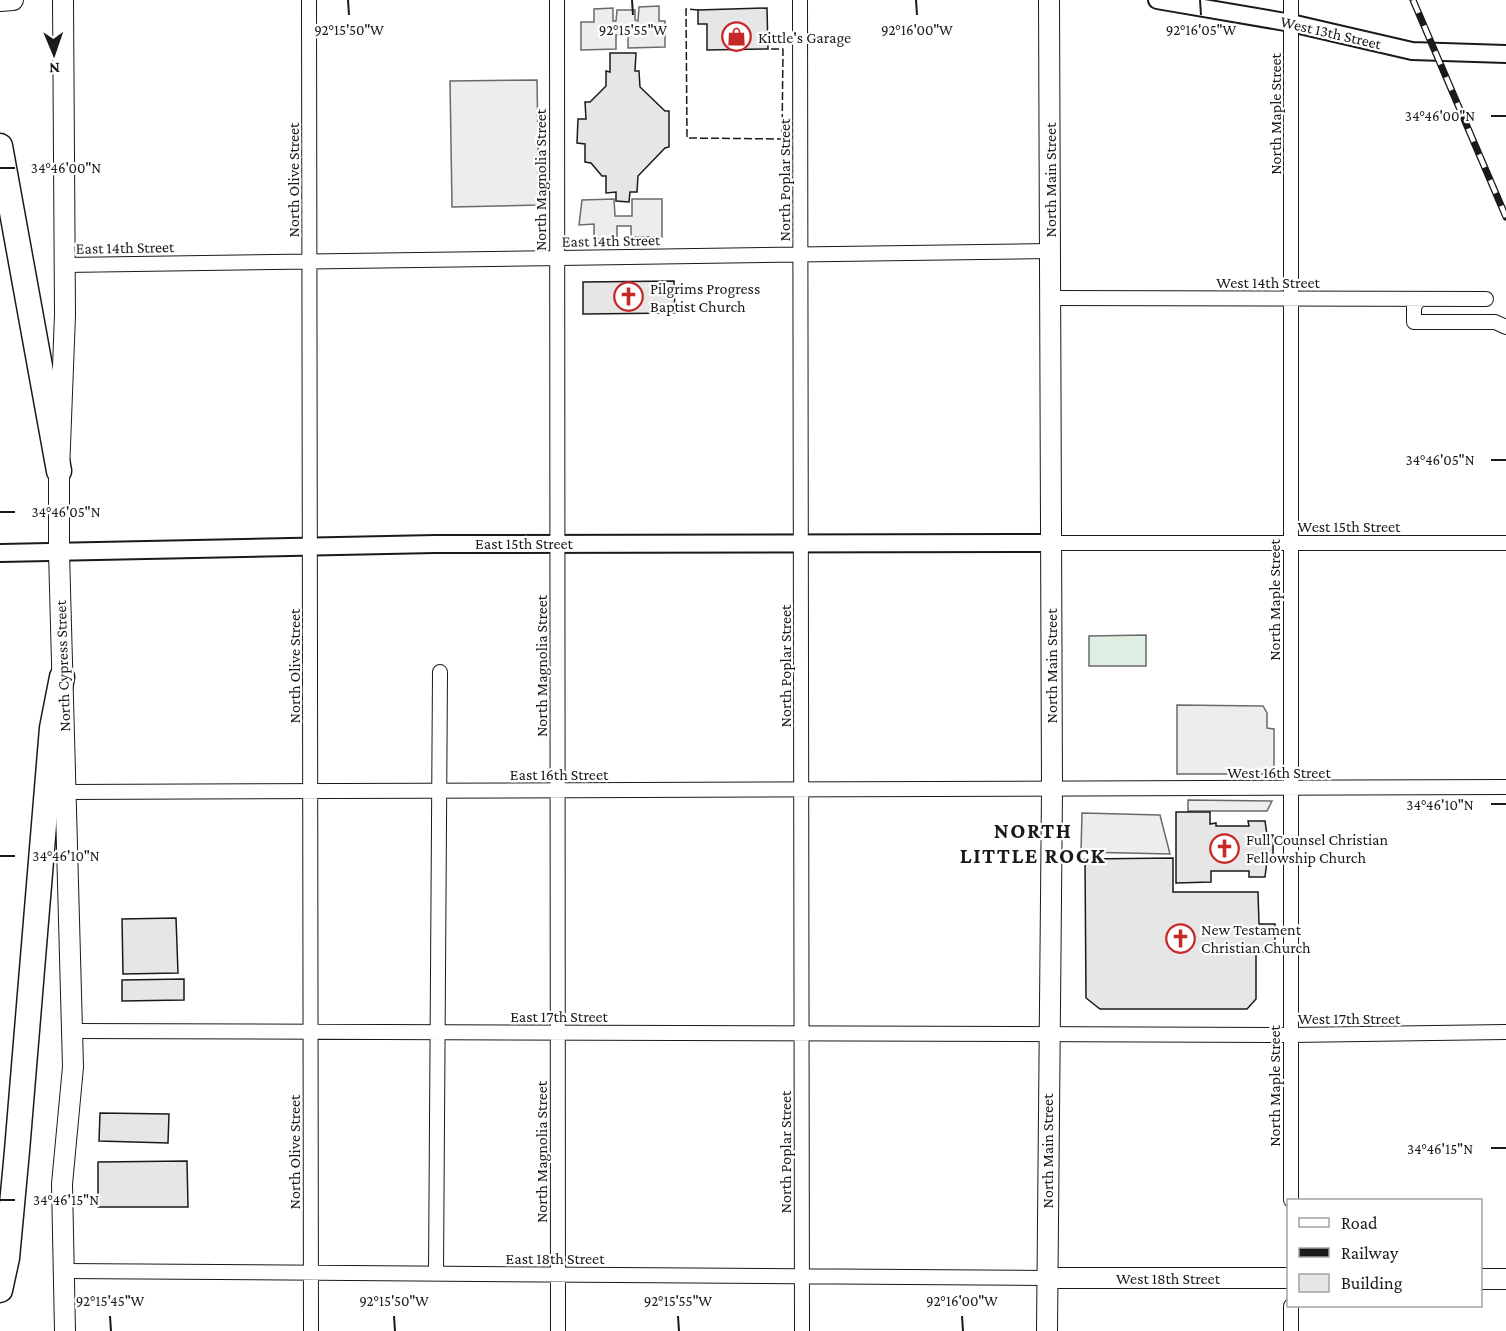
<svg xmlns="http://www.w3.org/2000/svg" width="1506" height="1331" viewBox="0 0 1506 1331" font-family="'Crimson Pro',serif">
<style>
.green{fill:#e0efe3;stroke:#6a6a6a;stroke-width:1.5}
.parking{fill:#ededed;stroke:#6a6a6a;stroke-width:1.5}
.building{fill:#e6e6e6;stroke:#1a1a1a;stroke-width:1.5}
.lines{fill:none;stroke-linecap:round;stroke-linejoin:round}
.minor-casing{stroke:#1a1a1a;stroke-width:16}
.tertiary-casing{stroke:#1a1a1a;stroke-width:20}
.secondary-casing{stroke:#1a1a1a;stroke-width:22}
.motorway-casing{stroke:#1a1a1a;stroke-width:27}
.minor{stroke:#fff;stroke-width:14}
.tertiary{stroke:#fff;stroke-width:16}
.secondary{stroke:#fff;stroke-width:20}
.motorway{stroke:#fff;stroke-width:24}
.rail-casing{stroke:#1a1a1a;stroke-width:7}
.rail{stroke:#fff;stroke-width:4.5;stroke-dasharray:14;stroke-linecap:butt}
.fence{stroke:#1a1a1a;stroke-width:1.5;stroke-dasharray:8 3;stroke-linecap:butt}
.ticks{fill:none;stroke:#1a1a1a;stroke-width:2}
.labels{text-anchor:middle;stroke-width:4.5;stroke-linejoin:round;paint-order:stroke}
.street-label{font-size:16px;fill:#1a1a1a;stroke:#fff}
.poi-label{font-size:16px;fill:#1a1a1a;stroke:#fff;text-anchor:start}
.district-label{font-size:22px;font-weight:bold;letter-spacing:1.5px;fill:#1a1a1a;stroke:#fff}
.ticks-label{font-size:15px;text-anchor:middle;fill:#1a1a1a;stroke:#fff;stroke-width:4.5;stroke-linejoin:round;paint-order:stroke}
</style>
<rect width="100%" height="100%" fill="#fff"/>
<!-- green -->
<path class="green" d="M1146,635V666H1089V636Z"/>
<!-- parking -->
<path class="parking" d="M659,6V21H665V47L628,48V35H616V49L581,50V22H594V9L613,8V21H616L617,10H635V20L638,21L639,7Z
M537,80L539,205L452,207L450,81Z
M614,199L615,216H632V199H662V237H631V226H617V239H594V224L579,225L582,200Z
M1177,705L1263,706L1267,713V728L1274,729V774H1177Z
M1188,800L1272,801L1267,811H1188Z
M1082,813L1160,815L1170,854L1081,852Z"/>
<!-- building -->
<path class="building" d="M767,8L768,49L707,50V24H698V10Z
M610,53H636L635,71H639L640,87L665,111H669V147L665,148L638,176L637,192H630L629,202L616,201V192L606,193V176H602L591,163L585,162V144L577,143L578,119H586L585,102H590L606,86V71L610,72Z
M674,281L675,313L583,314V282Z
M1176,812H1210V824L1216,823V826H1249L1248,821H1265L1267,835H1273V861H1267L1265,877H1249V871H1211V882L1176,883Z
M1173,858V892H1258L1259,924H1275V952H1256V999L1247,1009H1100L1086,998L1085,859Z
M176,918L178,973L123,974L122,919Z
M184,979V1000L122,1001V980Z
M100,1113L169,1114L168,1143L99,1141Z
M187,1161L188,1207H98V1162Z"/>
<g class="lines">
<defs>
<path id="minor" d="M309,0L311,1331
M557,0L558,1331
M800,0L802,1331
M1291,0V1200
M65,265L1050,251
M1050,298L1486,299
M1419,299L1414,307V322H1495L1506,327
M1049,543H1506
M66,792L1506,787
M71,1031L1291,1035L1506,1032
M63,1271L1047,1278
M436,1273L440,672
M1291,1306V1331"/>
<path id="tertiary" d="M1157,0L1291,23L1412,51L1506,54
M0,553L435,544L1049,543"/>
<path id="secondary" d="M63,0L65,315L59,471V552L73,1067L62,1184L65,1331
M0,1L13,0
M1047,1278H1288
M1480,1279H1506
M1047,1331L1052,789L1049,0"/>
<path id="motorway" d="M0,146L59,471
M0,1290L7,1258L17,1151L52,728L62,677"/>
</defs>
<!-- minor casing -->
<use href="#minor" class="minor-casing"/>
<!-- tertiary casing -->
<use href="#tertiary" class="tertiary-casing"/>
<!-- secondary casing -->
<use href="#secondary" class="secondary-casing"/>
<!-- motorway casing -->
<use href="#motorway" class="motorway-casing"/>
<!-- minor -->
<use href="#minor" class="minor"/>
<!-- tertiary -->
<use href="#tertiary" class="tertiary"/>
<!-- secondary -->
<use href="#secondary" class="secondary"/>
<!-- motorway -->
<use href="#motorway" class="motorway"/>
<defs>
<path id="rail" d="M1413,0L1506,217"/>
</defs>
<!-- rail casing -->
<use href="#rail" class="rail-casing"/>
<!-- rail -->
<use href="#rail" class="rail"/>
<!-- fence -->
<path class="fence" d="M698,10L686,9L687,138L782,139L783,49H768"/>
</g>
<!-- ticks -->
<path class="ticks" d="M348,0L349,15M632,0L633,15M916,0L917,15M1200,0L1201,15M1491,116H1506M0,168H15M1491,460H1506M0,512H15M1491,804H1506M0,856H15M1491,1148H1506M0,1200H15M110,1316L111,1331M394,1316L395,1331M678,1316L679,1331M962,1316L963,1331"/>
<!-- icons -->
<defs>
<symbol id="shop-ring" viewBox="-11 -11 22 22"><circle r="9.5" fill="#fff" stroke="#c62828" stroke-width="1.5"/><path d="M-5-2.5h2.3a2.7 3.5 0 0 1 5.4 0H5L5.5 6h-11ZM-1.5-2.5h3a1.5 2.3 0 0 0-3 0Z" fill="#c62828"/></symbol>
<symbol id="church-ring" viewBox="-11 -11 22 22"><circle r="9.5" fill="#fff" stroke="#c62828" stroke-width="1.5"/><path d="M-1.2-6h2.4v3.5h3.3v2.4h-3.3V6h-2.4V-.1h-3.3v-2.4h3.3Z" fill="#c62828"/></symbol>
</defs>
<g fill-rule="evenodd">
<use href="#shop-ring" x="720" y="20" width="33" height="33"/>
<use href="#church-ring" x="612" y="280" width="33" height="33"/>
<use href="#church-ring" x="1208" y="832" width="33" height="33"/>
<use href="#church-ring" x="1164" y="922" width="33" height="33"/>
</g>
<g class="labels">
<!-- street labels -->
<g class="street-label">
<text transform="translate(1331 32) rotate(13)" y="6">West 13th Street</text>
<text transform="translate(1275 114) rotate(-90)" y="6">North Maple Street</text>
<text transform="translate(293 180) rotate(-90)" y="6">North Olive Street</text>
<text transform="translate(540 180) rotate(-90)" y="6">North Magnolia Street</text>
<text transform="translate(784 180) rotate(-90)" y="6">North Poplar Street</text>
<text transform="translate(1050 180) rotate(-90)" y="6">North Main Street</text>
<text transform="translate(611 240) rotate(-1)" y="6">East 14th Street</text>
<text transform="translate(125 247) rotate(-1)" y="6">East 14th Street</text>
<text x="1268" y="288">West 14th Street</text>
<text x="1349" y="532">West 15th Street</text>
<text x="524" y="549">East 15th Street</text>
<text transform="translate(1274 600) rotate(-90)" y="6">North Maple Street</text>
<text transform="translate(62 666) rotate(-92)" y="6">North Cypress Street</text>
<text transform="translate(294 666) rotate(-90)" y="6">North Olive Street</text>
<text transform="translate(541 666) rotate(-90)" y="6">North Magnolia Street</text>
<text transform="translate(785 666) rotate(-90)" y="6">North Poplar Street</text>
<text transform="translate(1051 666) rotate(-90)" y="6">North Main Street</text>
<text x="1279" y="778">West 16th Street</text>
<text x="559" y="780">East 16th Street</text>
<text x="559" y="1022">East 17th Street</text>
<text x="1349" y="1024">West 17th Street</text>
<text transform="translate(1274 1086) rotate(-90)" y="6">North Maple Street</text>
<text transform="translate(1047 1151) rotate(-90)" y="6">North Main Street</text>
<text transform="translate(294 1152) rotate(-90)" y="6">North Olive Street</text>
<text transform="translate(541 1152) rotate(-90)" y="6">North Magnolia Street</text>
<text transform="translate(785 1152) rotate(-90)" y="6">North Poplar Street</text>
<text x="555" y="1264">East 18th Street</text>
<text x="1168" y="1284">West 18th Street</text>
</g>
<!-- poi labels -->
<g class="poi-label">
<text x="758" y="43">Kittle's Garage</text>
<text x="650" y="294">Pilgrims Progress<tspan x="650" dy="18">Baptist Church</tspan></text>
<text x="1246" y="845">Full Counsel Christian<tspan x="1246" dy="18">Fellowship Church</tspan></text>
<text x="1201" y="935">New Testament<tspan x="1201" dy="18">Christian Church</tspan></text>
</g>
<!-- district labels -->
<g class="district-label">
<text x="1033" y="838">NORTH<tspan x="1033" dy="25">LITTLE ROCK</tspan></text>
</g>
</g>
<g class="ticks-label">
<text x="349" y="35">92°15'50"W</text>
<text x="633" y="35">92°15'55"W</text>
<text x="917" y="35">92°16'00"W</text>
<text x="1201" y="35">92°16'05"W</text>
<text x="1440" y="121">34°46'00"N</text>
<text x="66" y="173">34°46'00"N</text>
<text x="1440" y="465">34°46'05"N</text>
<text x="66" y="517">34°46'05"N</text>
<text x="1440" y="810">34°46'10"N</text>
<text x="66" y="861">34°46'10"N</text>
<text x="1440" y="1154">34°46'15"N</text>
<text x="66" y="1205">34°46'15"N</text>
<text x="110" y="1306">92°15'45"W</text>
<text x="394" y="1306">92°15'50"W</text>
<text x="678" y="1306">92°15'55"W</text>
<text x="962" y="1306">92°16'00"W</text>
</g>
<!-- legend -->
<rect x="1287" y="1199" width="195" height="108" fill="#ffffff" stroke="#a3a3a3" stroke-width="1.5"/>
<rect x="1299" y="1218" width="30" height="9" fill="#ffffff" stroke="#a3a3a3" stroke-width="1.5"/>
<text x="1341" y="1229" font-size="18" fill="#1a1a1a">Road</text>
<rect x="1299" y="1248" width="30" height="9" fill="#1a1a1a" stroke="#a3a3a3" stroke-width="1.5"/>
<text x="1341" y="1259" font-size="18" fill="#1a1a1a">Railway</text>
<rect x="1299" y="1274" width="30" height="18" fill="#e6e6e6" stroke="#a3a3a3" stroke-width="1.5"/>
<text x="1341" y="1289" font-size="18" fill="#1a1a1a">Building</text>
<!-- north arrow -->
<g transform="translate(54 54) rotate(178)" stroke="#ffffff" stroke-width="4.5" paint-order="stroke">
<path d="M0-4.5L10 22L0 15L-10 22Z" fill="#1a1a1a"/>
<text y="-9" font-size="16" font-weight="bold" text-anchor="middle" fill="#1a1a1a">N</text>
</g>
</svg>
